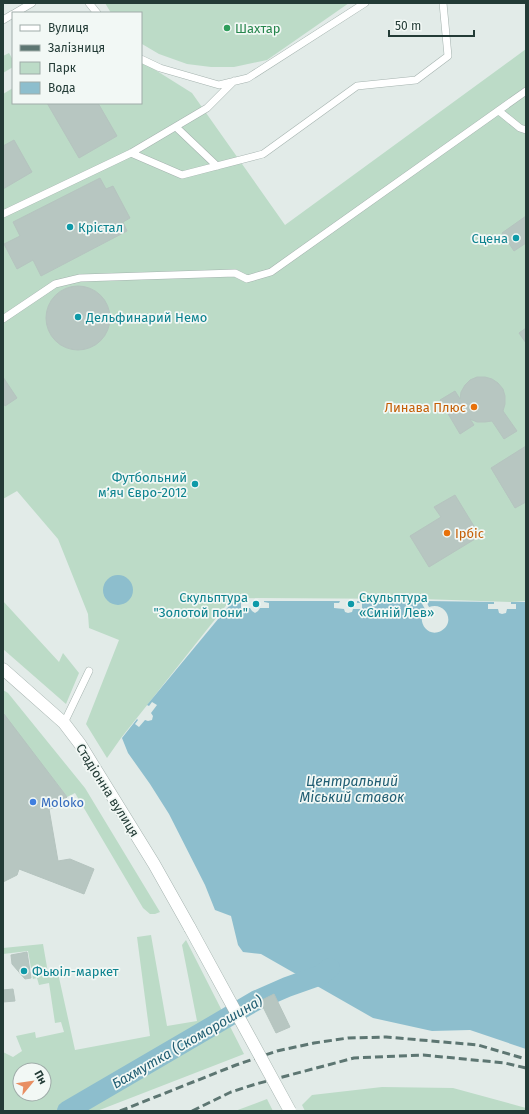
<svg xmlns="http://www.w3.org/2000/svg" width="529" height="1114" viewBox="0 0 529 1114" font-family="'Fira Sans',sans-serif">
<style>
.green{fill:#bcdbc7;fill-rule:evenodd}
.water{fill:#8dbecd}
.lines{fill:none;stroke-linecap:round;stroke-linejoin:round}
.river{stroke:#8dbecd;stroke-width:20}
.building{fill:#b7c6c1;stroke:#b5c4bf}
.service-casing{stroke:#a5b3af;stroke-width:8}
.tertiary-casing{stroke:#a5b3af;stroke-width:13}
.service{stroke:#fff;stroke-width:7}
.tertiary{stroke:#fff;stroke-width:12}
.rail{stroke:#5d7672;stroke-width:3;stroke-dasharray:8 4;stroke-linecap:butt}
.tertiary-bridge-casing{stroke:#a5b3af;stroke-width:13;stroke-linecap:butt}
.tertiary-bridge{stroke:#fff;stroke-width:12}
.leisure-dot{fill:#2e9e5b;stroke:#f2f8f5;stroke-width:1.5}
.culture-dot{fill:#0f9aa8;stroke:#f2f8f5;stroke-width:1.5}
.food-dot{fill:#e8710a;stroke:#f2f8f5;stroke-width:1.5}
.shop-dot{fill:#3f7fe0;stroke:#f2f8f5;stroke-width:1.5}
.labels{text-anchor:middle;stroke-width:3.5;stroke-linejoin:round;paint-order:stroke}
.leisure-label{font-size:13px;fill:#27864d;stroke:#f2f8f5;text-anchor:start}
.culture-label{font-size:13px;fill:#0d838f;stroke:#f2f8f5;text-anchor:start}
.food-label{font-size:13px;fill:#c56008;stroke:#f2f8f5;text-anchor:end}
.street-label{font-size:13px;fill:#233b36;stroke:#f2f8f5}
.shop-label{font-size:13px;fill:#366cbe;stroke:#f2f8f5;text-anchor:start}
.water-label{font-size:14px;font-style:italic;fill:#215e73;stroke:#f2f8f5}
</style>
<rect width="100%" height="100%" fill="#e2ebe8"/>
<!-- green -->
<path class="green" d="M105,3H349L267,60L234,67H211L187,64L159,54L142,44L141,13H111Z
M526,49V601L511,602L422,599L232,598L121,738L107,758L86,724L119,640L89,628L88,614L58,539L17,491L3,499V94L13,88V103H141V61L192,93L285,225Z
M9,53L13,60V67L3,73V56Z
M3,601L59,662L63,653L79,673L66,704L3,649Z
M3,690L8,693L85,788L160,912L155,914H150L143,908L75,793L67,797L3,715Z
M151,935L167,1026L197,1021L182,945L186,940L244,1054L97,1111H3V1052L13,1057L22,1051L16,1036L35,1032L36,1038L64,1032L61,1022L55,1023L49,983L39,985L37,978L33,979L28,951L3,954V948L43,944L48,973H58L75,1050L150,1036L137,937ZM20,1070H44V1094H20Z
M382,1087L453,1088L526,1108V1111H305L302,1105L312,1095Z
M267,1099L273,1111H235Z"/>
<!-- water -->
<path class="water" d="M103 590a15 15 0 1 1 30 0a15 15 0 1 1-30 0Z
M246,600V602H241V608H250L252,611L255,613L258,611L260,608H269V603L264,602V601H340L339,603H334V608L344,609L345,612L348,613L352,612L353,609H362V603H357V601L421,602L425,609C416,621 427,638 441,631C456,623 446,601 429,607L426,601L494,602V604H488V609H498L499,613L502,614L506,613L507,609H516V604H511V602H526V1049L470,1030L432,1031L373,1018L261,954L243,952L238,945L231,916L215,910L205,885L169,814L150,784L128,753L122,738L137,719L138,720L135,724L139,727L145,720L148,721L152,720L153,716L151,713L157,705L152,702L149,706L147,705L233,601Z"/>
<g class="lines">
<!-- river -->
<path class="river" d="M67,1111L257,1000L287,987L321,975L330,968"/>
</g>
<!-- building -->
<path class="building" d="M47,103H98L117,136L79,158Z
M14,140L32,172L3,189V146Z
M100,178L106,189L113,186L130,218L123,222L127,231L41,276L33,260L17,269L4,244L20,236L13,222Z
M526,216V243L514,251L502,233Z
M46 318a32 32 0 1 1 64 0a32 32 0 1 1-64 0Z
M526,328V343L519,333Z
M3,377L17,398L5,406L3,402Z
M477,377H485L492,379L498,383L503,389L505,396V404L503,411L517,431L504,439L492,421L485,422H477L470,419L474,425L460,434L440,400L455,391L460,399L461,392L465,385L470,380Z
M526,446V502L515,508L491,468Z
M455,495L480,536L429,567L410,536L441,517L434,507Z
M4,714L67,797L57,807L49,809L58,861L70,859L94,869L84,894L19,869L17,875L3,882Z
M27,952L31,978L25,979L12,964L11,955Z
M13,989L15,1001L3,1002V990Z
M274,994L290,1027L276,1033L260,1001Z"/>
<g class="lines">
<defs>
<path id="service" d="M89,3L97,13
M15,13L32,3
M3,20L13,14
M141,59L160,68L219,85L248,78L365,3
M499,111L520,128L526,130
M176,127L217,166
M131,153L182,175L263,154L357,86L416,80L448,56L443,3
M3,214L131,153L207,108L234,81
M3,319L55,284L80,278L235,273L247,279L271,272L526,91
M64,723L89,671"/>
<path id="tertiary" d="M3,669L64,723L80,744L154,864L190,928"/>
</defs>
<!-- service casing -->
<use href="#service" class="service-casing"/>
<!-- tertiary casing -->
<use href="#tertiary" class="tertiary-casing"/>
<!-- service -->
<use href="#service" class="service"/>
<!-- tertiary -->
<use href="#tertiary" class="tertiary"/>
<!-- rail -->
<path class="rail" d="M120,1111L236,1065L277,1051L314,1043L348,1038L386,1037L478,1045L526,1059
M192,1111L231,1092L256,1084L354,1058L423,1055L505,1063L526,1068"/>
<defs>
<path id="tertiary-bridge" d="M190,928L290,1111"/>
</defs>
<!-- tertiary-bridge casing -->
<use href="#tertiary-bridge" class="tertiary-bridge-casing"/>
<!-- tertiary-bridge -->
<use href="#tertiary-bridge" class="tertiary-bridge"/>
</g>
<!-- markers -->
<circle class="leisure-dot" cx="227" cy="28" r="4"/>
<g class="culture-dot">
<circle cx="70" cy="227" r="4"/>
<circle cx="516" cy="238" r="4"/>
<circle cx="78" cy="317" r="4"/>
<circle cx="195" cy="484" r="4"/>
<circle cx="256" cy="604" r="4"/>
<circle cx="351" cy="604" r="4"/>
<circle cx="24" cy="971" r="4"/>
</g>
<g class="food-dot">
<circle cx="474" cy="407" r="4"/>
<circle cx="447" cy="533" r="4"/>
</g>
<circle class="shop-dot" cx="33" cy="802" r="4"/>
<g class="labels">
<!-- leisure labels -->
<g class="leisure-label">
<text x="235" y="33">Шахтар</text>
</g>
<!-- culture labels -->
<g class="culture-label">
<text x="78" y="232">Крістал</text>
<text x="508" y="243" text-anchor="end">Сцена</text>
<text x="86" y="322">Дельфинарий Немо</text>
<text x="187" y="482" text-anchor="end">Футбольний<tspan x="187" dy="15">мʼяч Євро-2012</tspan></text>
<text x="248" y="602" text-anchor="end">Скульптура<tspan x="248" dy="15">"Золотой пони"</tspan></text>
<text x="359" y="602">Скульптура<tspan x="359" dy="15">«Синій Лев»</tspan></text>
<text x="32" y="976">Фьюіл-маркет</text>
</g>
<!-- food labels -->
<g class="food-label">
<text x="466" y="412">Линава Плюс</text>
<text x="455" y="538" text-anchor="start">Ірбіс</text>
</g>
<!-- street labels -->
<g class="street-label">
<text transform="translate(108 790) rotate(58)" y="5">Стадіонна вулиця</text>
</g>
<!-- shop labels -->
<g class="shop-label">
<text x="41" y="807">Moloko</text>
</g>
<!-- water labels -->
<g class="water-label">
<text x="352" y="786">Центральний<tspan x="352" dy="16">Міський ставок</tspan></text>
<text transform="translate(187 1042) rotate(-30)" y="5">Бахмутка (Скоморошина)</text>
</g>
</g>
<!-- border -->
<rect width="529" height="1114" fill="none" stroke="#233b36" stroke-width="8"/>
<!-- legend -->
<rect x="12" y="12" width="130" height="92" fill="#f2f8f5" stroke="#9faca9"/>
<rect x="20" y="25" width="20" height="6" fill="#ffffff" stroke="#9faca9"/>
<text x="48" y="32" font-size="12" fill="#233b36">Вулиця</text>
<rect x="20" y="45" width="20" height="6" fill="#5d7672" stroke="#9faca9"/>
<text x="48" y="52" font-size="12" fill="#233b36">Залізниця</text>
<rect x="20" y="62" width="20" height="12" fill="#bcdbc7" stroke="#9faca9"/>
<text x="48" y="72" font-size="12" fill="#233b36">Парк</text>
<rect x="20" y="82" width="20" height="12" fill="#8dbecd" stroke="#9faca9"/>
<text x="48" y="92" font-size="12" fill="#233b36">Вода</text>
<!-- north arrow -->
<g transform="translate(32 1082) rotate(61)"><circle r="19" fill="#f2f8f5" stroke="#9faca9"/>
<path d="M0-3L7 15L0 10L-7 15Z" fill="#e88e62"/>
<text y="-6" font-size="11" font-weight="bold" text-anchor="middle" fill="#233b36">Пн</text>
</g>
<!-- scale -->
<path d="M389 30v6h85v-6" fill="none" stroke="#233b36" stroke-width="2"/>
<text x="395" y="30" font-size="12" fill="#233b36" stroke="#f2f8f5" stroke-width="3" paint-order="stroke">50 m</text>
</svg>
